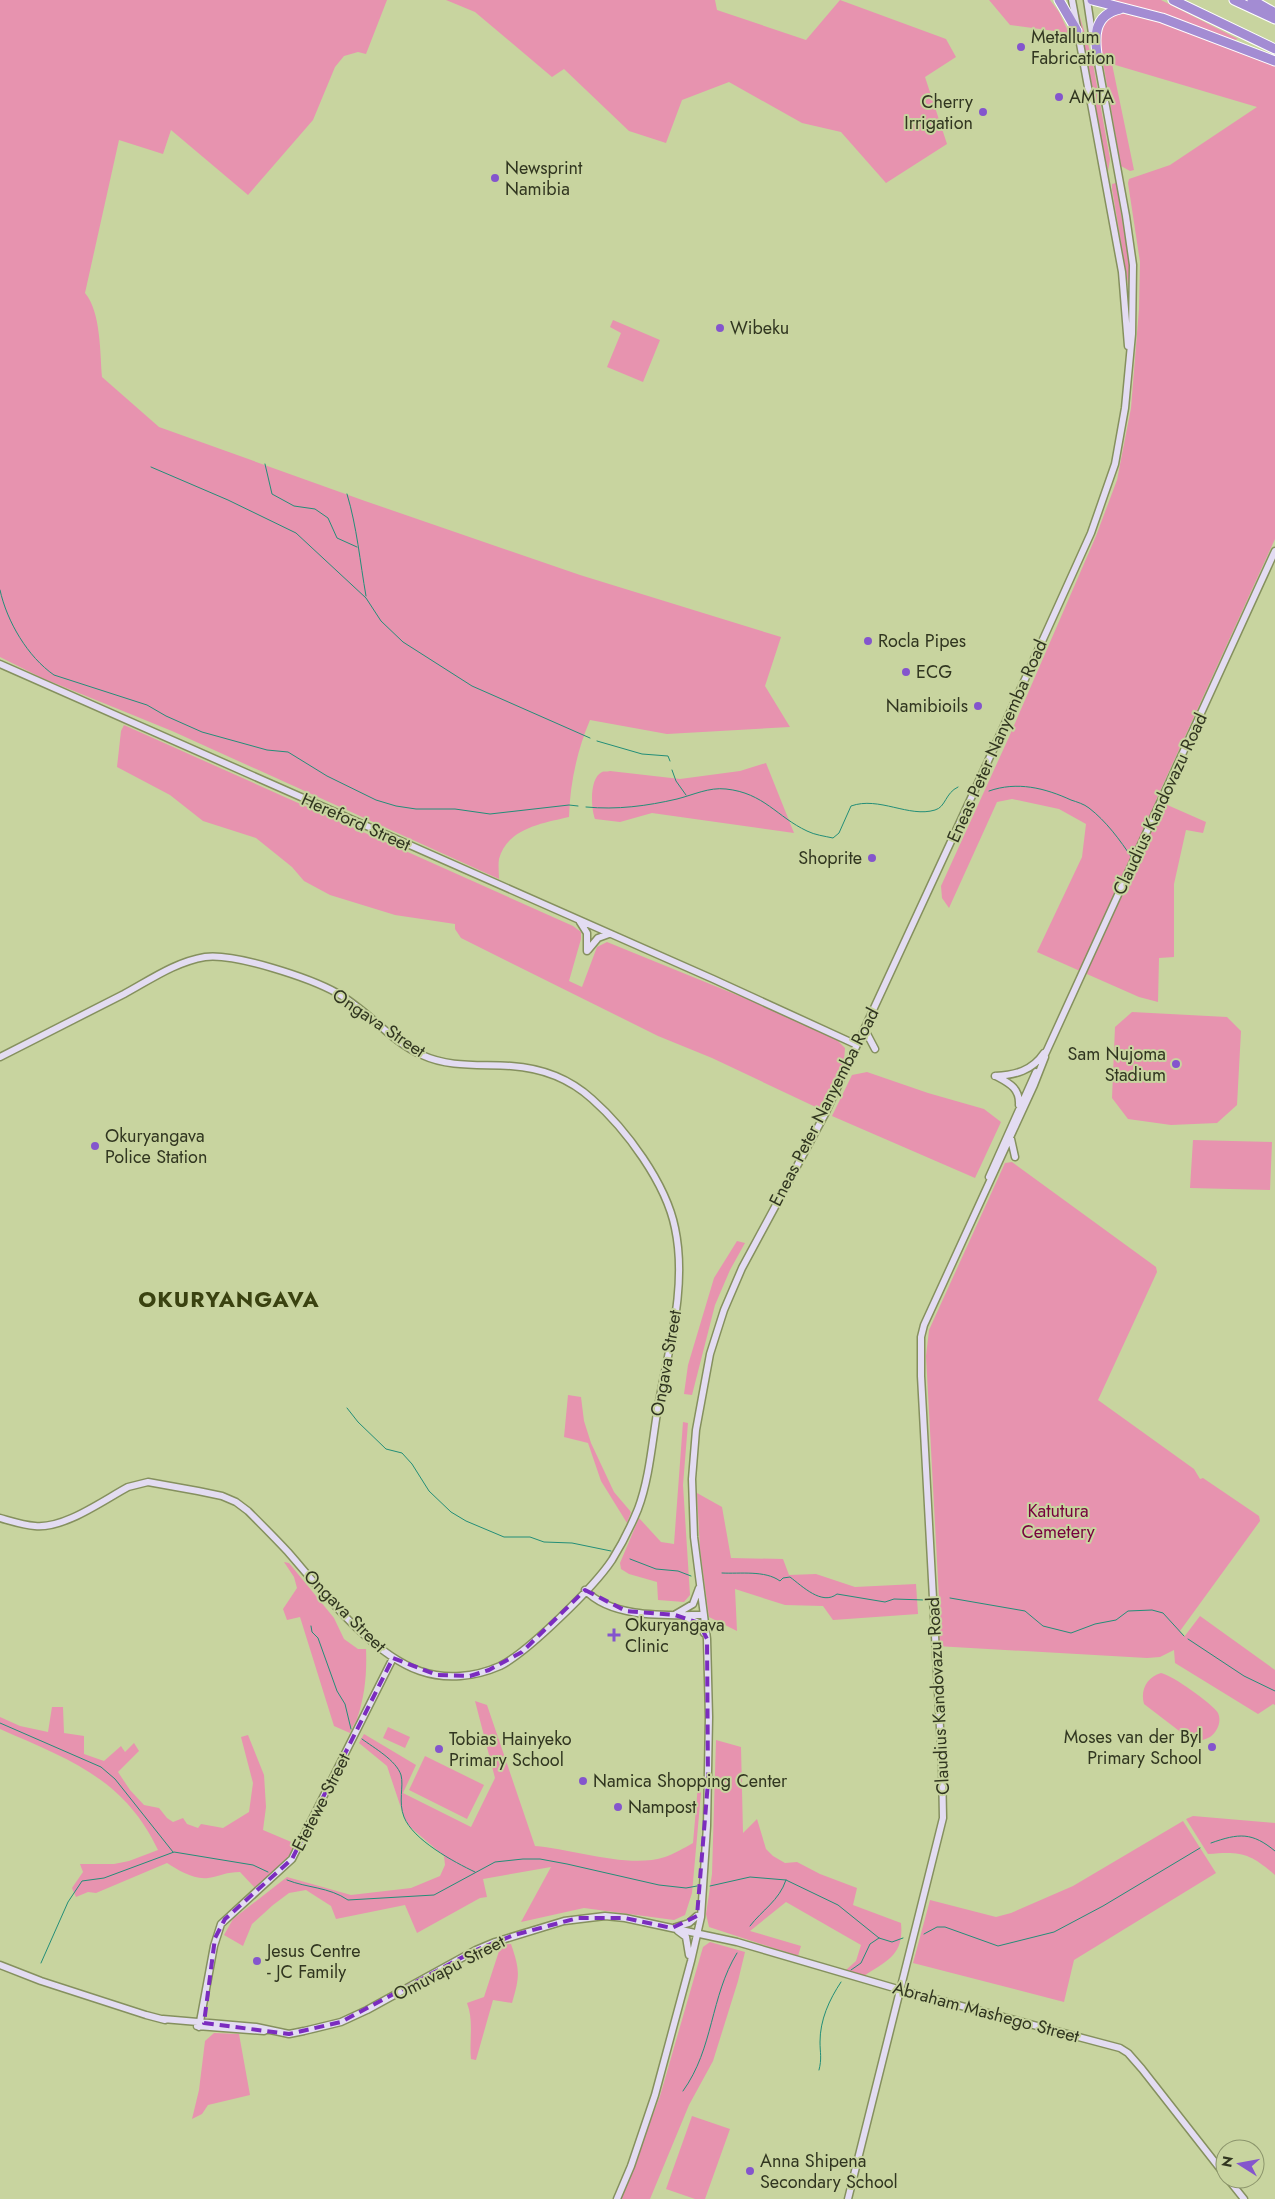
<svg xmlns="http://www.w3.org/2000/svg" width="1275" height="2199" viewBox="0 0 1275 2199" font-family="Jost,sans-serif">
<style>
.green{fill:#e793af}
.lines{fill:none;stroke-linecap:round;stroke-linejoin:round}
.stream{stroke:#238e78;stroke-width:1}
.secondary-casing{stroke:#85905e;stroke-width:9}
.highway-casing{stroke:#fff;stroke-width:11}
.secondary{stroke:#e3dcf2;stroke-width:6}
.highway{stroke:#a38cd3;stroke-width:9}
.marked{fill:none;stroke:#7b2cbf;stroke-width:4;stroke-dasharray:10 6;stroke-linejoin:round}
.poi-dot{fill:#8455cd;stroke:#c8d49f;stroke-width:2}
.labels{text-anchor:middle;stroke-width:4;stroke-linejoin:round;paint-order:stroke}
.poi-label{font-size:18px;fill:#313620;stroke:#c8d49f;text-anchor:start}
.street-label{font-size:18px;fill:#313620;stroke:#c8d49f}
.park-label{font-size:18px;fill:#77003e;stroke:#c8d49f}
.district-label{font-size:22px;font-weight:bold;letter-spacing:1px;fill:#3a4210;stroke:#c8d49f}
</style>
<rect width="100%" height="100%" fill="#c8d49f"/>
<!-- green -->
<path class="green" d="M0,0H387L366,54L358,52L344,56L335,67L313,120L248,195L171,130L163,154L119,140L85,293C101,312 100,353 102,377L159,427L365,501L580,575L781,637L765,686L790,727L667,734L590,720C577,751 570,783 569,817C544,823 507,828 499,859C498,865 499,873 499,879L172,731L42,678L0,657Z
M446,0H715L717,10L806,40L840,0L946,39L956,57L925,77L947,144L886,183L841,132L802,123L729,82L682,100L666,143L629,131L564,69L552,77L475,12Z
M989,0H1050L1059,12L1069,33L1010,25Z
M1075,0L1092,58L1110,159L1108,172Z
M1102,0H1161L1238,39L1234,40L1167,16Z
M1121,13L1170,25L1275,66V539L1156,800L1206,822L1203,833L1186,830L1174,884V957L1159,958L1158,1002L1139,997L1037,952L1082,857L1086,824L1059,809L1012,799L997,802L949,908L942,898L941,886L1009,737L1096,536L1117,480L1131,408L1139,309L1140,262L1128,183L1129,179L1170,165L1257,107L1112,64L1134,170L1130,171L1121,166L1099,39C1101,23 1107,17 1121,13Z
M1116,183L1129,263V289L1112,189V184Z
M613,320L660,340L643,382L607,367L621,333L610,327Z
M124,725L573,926L581,932V939L569,981L582,987L597,947L607,942L764,1006L836,1039L845,1048L844,1061L822,1110L712,1058L658,1036L461,938L455,929V924L395,915L330,895L304,881L292,867L256,838L203,821L170,795L117,767L121,731Z
M766,763L794,833L652,813L620,822L595,819C591,809 589,778 602,772C604,771 607,772 610,771L680,779L740,771Z
M1132,1012L1227,1017L1241,1031L1237,1105L1217,1123L1171,1125L1128,1119L1112,1098L1115,1027Z
M867,1072L928,1093L984,1109L1001,1122L975,1178L832,1116L852,1075Z
M1193,1140L1272,1142L1270,1190L1190,1188Z
M1012,1162L1156,1267L1157,1272L1098,1400L1194,1469L1200,1479L1203,1478L1259,1516L1260,1521L1180,1631L1184,1637L1200,1616L1275,1670V1705L1273,1704L1258,1714L1175,1663L1174,1650L1160,1657L1147,1658L936,1646L933,1599L939,1598L926,1356L929,1330L1005,1163Z
M737,1241L745,1243L730,1270L715,1305L692,1395L684,1394L688,1365L714,1278Z
M568,1395L581,1397L584,1421L591,1443L614,1492L631,1512L627,1523L601,1481L588,1443L564,1437Z
M683,1422L688,1423L683,1485L690,1595L684,1602L658,1600L657,1582L629,1574L621,1569L620,1563L639,1518L661,1542L674,1544Z
M697,1493L722,1507L731,1558L783,1559L789,1575L816,1574L855,1587L916,1584L918,1614L833,1620L823,1606L785,1605L735,1589L737,1631L709,1617L700,1549Z
M284,1562L289,1563L334,1618L344,1639L358,1649H366C367,1673 365,1696 357,1719C355,1724 351,1728 350,1733L334,1726L300,1617L287,1620L283,1609L297,1588L294,1577Z
M1161,1673C1172,1675 1213,1704 1218,1713C1222,1722 1217,1732 1210,1737C1204,1740 1198,1742 1191,1740L1144,1704C1140,1690 1147,1677 1161,1673Z
M475,1701L487,1705L535,1846C573,1849 629,1869 665,1857C674,1854 684,1848 693,1843L698,1785L701,1793L692,1893L685,1915L674,1920L584,1908L521,1922L551,1867L483,1879L487,1897L480,1898L417,1933L405,1905L336,1919L331,1906L306,1890L289,1893L273,1905L252,1924L243,1946L224,1935L233,1919L287,1877L351,1895L411,1888L440,1876L445,1865L444,1856L409,1826L404,1817L387,1766L359,1743L364,1734L416,1765L403,1793L471,1827L495,1778Z
M52,1707H63L64,1733L84,1736V1754L104,1761L121,1746L125,1752L134,1743L139,1751L118,1772L130,1790L144,1805L159,1808L167,1818L173,1822L183,1818L187,1824L198,1828L201,1824L223,1828L249,1812L253,1783L241,1737L248,1735L264,1775L266,1807L263,1830L296,1844L288,1857L255,1888L240,1872C226,1872 221,1876 208,1878C194,1880 178,1870 167,1863L96,1893L88,1892L76,1897L72,1888L83,1872L80,1864H114L129,1861L158,1850C124,1778 68,1759 0,1729V1717L20,1726L48,1732Z
M388,1727L410,1737L405,1748L383,1738Z
M716,1740L741,1747L743,1833L757,1819L766,1849L773,1856L785,1863L797,1862L820,1874L857,1888L853,1905L901,1923C904,1955 888,1960 864,1976L846,1970L856,1961L861,1945L786,1902L750,1931L801,1946L798,1956L709,1927L706,1914L712,1874Z
M425,1756L484,1785L467,1819L409,1790Z
M1193,1816L1275,1823V1875C1250,1853 1241,1851 1208,1854L1186,1819Z
M1183,1821L1216,1873L1074,1960L1064,2002L913,1963L930,1900L996,1917L1011,1913L1073,1886Z
M710,1942L745,1952L738,1981L713,2061L689,2105L650,2199H621L660,2096L703,1947Z
M511,1944C520,1970 520,1976 512,2003L493,2000L476,2060L471,2059C469,2041 474,2021 467,2003L484,1997L501,1945Z
M214,2033L239,2034L250,2095L208,2105L202,2114L192,2119L199,2090L205,2041Z
M692,2116L730,2129L705,2199H695L666,2189Z"/>
<g class="lines">
<!-- stream -->
<path class="stream" d="M265,464L272,494L294,506L315,509L328,518L337,538L357,547
M151,467L228,500L296,533L366,598L381,621L403,642L472,686L590,738
M347,494C357,527 360,562 366,596
M0,590C7,622 28,657 54,675L147,705L166,716L202,732L267,750L288,752L327,776L376,800L396,806L416,809H455L490,814L569,805L578,806
M597,741L642,754L668,756L670,761
M672,770L676,781L686,795
M989,791C1017,781 1045,788 1071,800C1077,802 1084,804 1089,808C1106,821 1120,840 1132,858
M586,807C617,810 647,806 677,799C693,795 709,787 726,789C764,793 777,817 807,831C815,835 824,836 833,838L839,833L851,806C879,796 909,818 935,810C946,807 945,793 958,787
M347,1408L358,1422L386,1449L402,1453L412,1464L429,1491L451,1512L466,1521L504,1537H530L544,1542L572,1543L611,1551
M630,1559L656,1569L678,1571L691,1576
M722,1573C740,1574 765,1570 780,1581L783,1578L790,1577C802,1586 822,1606 837,1594L885,1602L894,1599L924,1600
M950,1598L1025,1611L1043,1626L1071,1633L1095,1624L1116,1620L1128,1611L1152,1610L1163,1613L1184,1636
M311,1626L312,1632L318,1638L337,1691L345,1704L351,1729
M1188,1639L1244,1676L1275,1691
M0,1723L101,1767L115,1779L173,1852
M362,1739C374,1748 396,1760 401,1775C404,1786 398,1802 404,1817C413,1840 454,1862 475,1872
M1211,1843C1239,1833 1252,1832 1275,1851
M287,1880C307,1888 329,1887 348,1900L434,1895L495,1862L523,1859H540L567,1864L659,1885L686,1888L697,1886
M710,1886L750,1877L786,1880L838,1905L879,1938L892,1942L903,1938
M750,1926C762,1910 779,1901 786,1880
M924,1934L937,1927H945L998,1946L1054,1932L1103,1906L1200,1848
M41,1963L68,1902L82,1881L104,1878L174,1852L253,1865L268,1872
M851,1970L861,1963L870,1944L879,1938
M819,2070C822,2059 820,2052 820,2042C820,2020 829,2000 841,1982
M683,2091C714,2048 710,1997 737,1953"/>
<defs>
<path id="secondary" d="M1072,0L1122,272L1128,346
M1087,0L1093,40
M0,664L713,979L857,1045
M580,922L587,933V951
M588,950L598,938L609,934
M865,1030L875,1049
M0,1057C41,1036 83,1015 124,994C150,980 175,962 205,957C235,953 310,978 337,993C368,1010 390,1041 422,1055C450,1068 481,1064 511,1066C541,1068 570,1079 592,1099C626,1129 666,1183 675,1228C688,1289 667,1353 657,1413C652,1444 649,1480 638,1509C631,1526 622,1544 612,1560C594,1587 528,1652 500,1666C475,1677 446,1680 420,1671C371,1654 322,1591 288,1552C275,1538 262,1525 248,1511L236,1502L222,1496L198,1491L148,1482L128,1487C102,1501 64,1529 35,1526C23,1525 11,1521 0,1518
M1043,1059L1275,551
M995,1076C1015,1075 1032,1071 1044,1053
M996,1076C1009,1083 1020,1088 1019,1105
M1011,1139L1015,1157
M989,1177L1036,1072
M585,1590C612,1619 668,1615 704,1615
M676,1614L693,1604L699,1588
M687,1618L699,1623L704,1633
M676,1927L689,1923L697,1916
M678,1931L686,1937L689,1955
M0,1965L41,1981L146,2015L165,2020
M163,2019L256,2027L289,2034L304,2031L341,2022L367,2010L476,1950L495,1942L564,1921L605,1916L625,1918L737,1942L901,1990L1120,2048L1128,2053L1142,2069L1225,2175
M197,2026L264,2031
M199,2027L214,1946L221,1924L292,1859L393,1658
M1228,2179L1244,2199
M617,2199L631,2166L655,2095L691,1961L701,1917L707,1826L709,1717L707,1639L694,1537L692,1479L696,1430L710,1354L724,1310L742,1268L825,1114L984,770L1091,533L1115,464L1125,408L1132,334L1133,265L1126,216L1097,57
M848,2199L943,1818L942,1765L921,1376V1337L924,1325L1034,1085L1045,1057"/>
<path id="highway" d="M1059,0L1077,31
M1092,0L1162,18L1275,61
M1173,0L1275,49
M1234,0L1275,19
M1252,0L1275,13
M1098,60C1094,38 1093,15 1120,9"/>
</defs>
<!-- secondary casing -->
<use href="#secondary" class="secondary-casing"/>
<!-- highway casing -->
<use href="#highway" class="highway-casing"/>
<!-- secondary -->
<use href="#secondary" class="secondary"/>
<!-- highway -->
<use href="#highway" class="highway"/>
</g>
<!-- marked area -->
<path class="marked" d="M585,1590L626,1611L675,1615L699,1623L707,1639L708,1782L697,1916L672,1928L625,1918H578L514,1935L476,1950L341,2022L289,2034L204,2023L215,1938L225,1919L292,1859L393,1658L437,1675L470,1676L489,1670L522,1652Z"/>
<!-- markers -->
<g class="poi-dot">
<circle cx="1021" cy="47" r="5"/>
<circle cx="1059" cy="97" r="5"/>
<circle cx="983" cy="112" r="5"/>
<circle cx="495" cy="178" r="5"/>
<circle cx="720" cy="328" r="5"/>
<circle cx="868" cy="641" r="5"/>
<circle cx="906" cy="672" r="5"/>
<circle cx="978" cy="706" r="5"/>
<circle cx="872" cy="858" r="5"/>
<circle cx="1176" cy="1064" r="5"/>
<circle cx="95" cy="1146" r="5"/>
<path d="M611.5 1627.5h5v5h5v5h-5v5h-5v-5h-5v-5h5z"/>
<circle cx="1212" cy="1747" r="5"/>
<circle cx="439" cy="1749" r="5"/>
<circle cx="583" cy="1781" r="5"/>
<circle cx="618" cy="1807" r="5"/>
<circle cx="257" cy="1961" r="5"/>
<circle cx="750" cy="2171" r="5"/>
</g>
<g class="labels">
<!-- poi labels -->
<g class="poi-label">
<text x="1031" y="43">Metallum<tspan x="1031" dy="21">Fabrication</tspan></text>
<text x="1069" y="103">AMTA</text>
<text x="973" y="108" text-anchor="end">Cherry<tspan x="973" dy="21">Irrigation</tspan></text>
<text x="505" y="174">Newsprint<tspan x="505" dy="21">Namibia</tspan></text>
<text x="730" y="334">Wibeku</text>
<text x="878" y="647">Rocla Pipes</text>
<text x="916" y="678">ECG</text>
<text x="968" y="712" text-anchor="end">Namibioils</text>
<text x="862" y="864" text-anchor="end">Shoprite</text>
<text x="1166" y="1060" text-anchor="end">Sam Nujoma<tspan x="1166" dy="21">Stadium</tspan></text>
<text x="105" y="1142">Okuryangava<tspan x="105" dy="21">Police Station</tspan></text>
<text x="625" y="1631">Okuryangava<tspan x="625" dy="21">Clinic</tspan></text>
<text x="1202" y="1743" text-anchor="end">Moses van der Byl<tspan x="1202" dy="21">Primary School</tspan></text>
<text x="449" y="1745">Tobias Hainyeko<tspan x="449" dy="21">Primary School</tspan></text>
<text x="593" y="1787">Namica Shopping Center</text>
<text x="628" y="1813">Nampost</text>
<text x="267" y="1957">Jesus Centre<tspan x="267" dy="21">- JC Family</tspan></text>
<text x="760" y="2167">Anna Shipena<tspan x="760" dy="21">Secondary School</tspan></text>
</g>
<!-- street labels -->
<g class="street-label">
<text transform="translate(997 741) rotate(-66)" y="6">Eneas Peter Nanyemba Road</text>
<text transform="translate(1160 804) rotate(-65)" y="6">Claudius Kandovazu Road</text>
<text transform="translate(356 822) rotate(24)" y="6">Hereford Street</text>
<text transform="translate(379 1023) rotate(34)" y="6">Ongava Street</text>
<text transform="translate(824 1107) rotate(-63)" y="6">Eneas Peter Nanyemba Road</text>
<text transform="translate(666 1363) rotate(-80)" y="6">Ongava Street</text>
<text transform="translate(345 1611) rotate(45)" y="6">Ongava Street</text>
<text transform="translate(938 1696) rotate(-93)" y="6">Claudius Kandovazu Road</text>
<text transform="translate(321 1802) rotate(-63)" y="6">Etetewe Street</text>
<text transform="translate(449 1968) rotate(-27)" y="6">Omuvapu Street</text>
<text transform="translate(986 2012) rotate(15)" y="6">Abraham Mashego Street</text>
</g>
<!-- park labels -->
<g class="park-label">
<text x="1058" y="1517">Katutura<tspan x="1058" dy="21">Cemetery</tspan></text>
</g>
<!-- district labels -->
<g class="district-label">
<text x="229" y="1307">OKURYANGAVA</text>
</g>
</g>
<!-- north arrow -->
<g transform="translate(1240 2164) rotate(281)"><circle r="24" fill="#c8d49f" stroke="#8c956c"/>
<path d="M0-4L9 19L0 12L-9 19Z" fill="#8455cd"/>
<text y="-8" font-size="14" font-weight="bold" text-anchor="middle" fill="#313620">N</text>
</g>
</svg>
